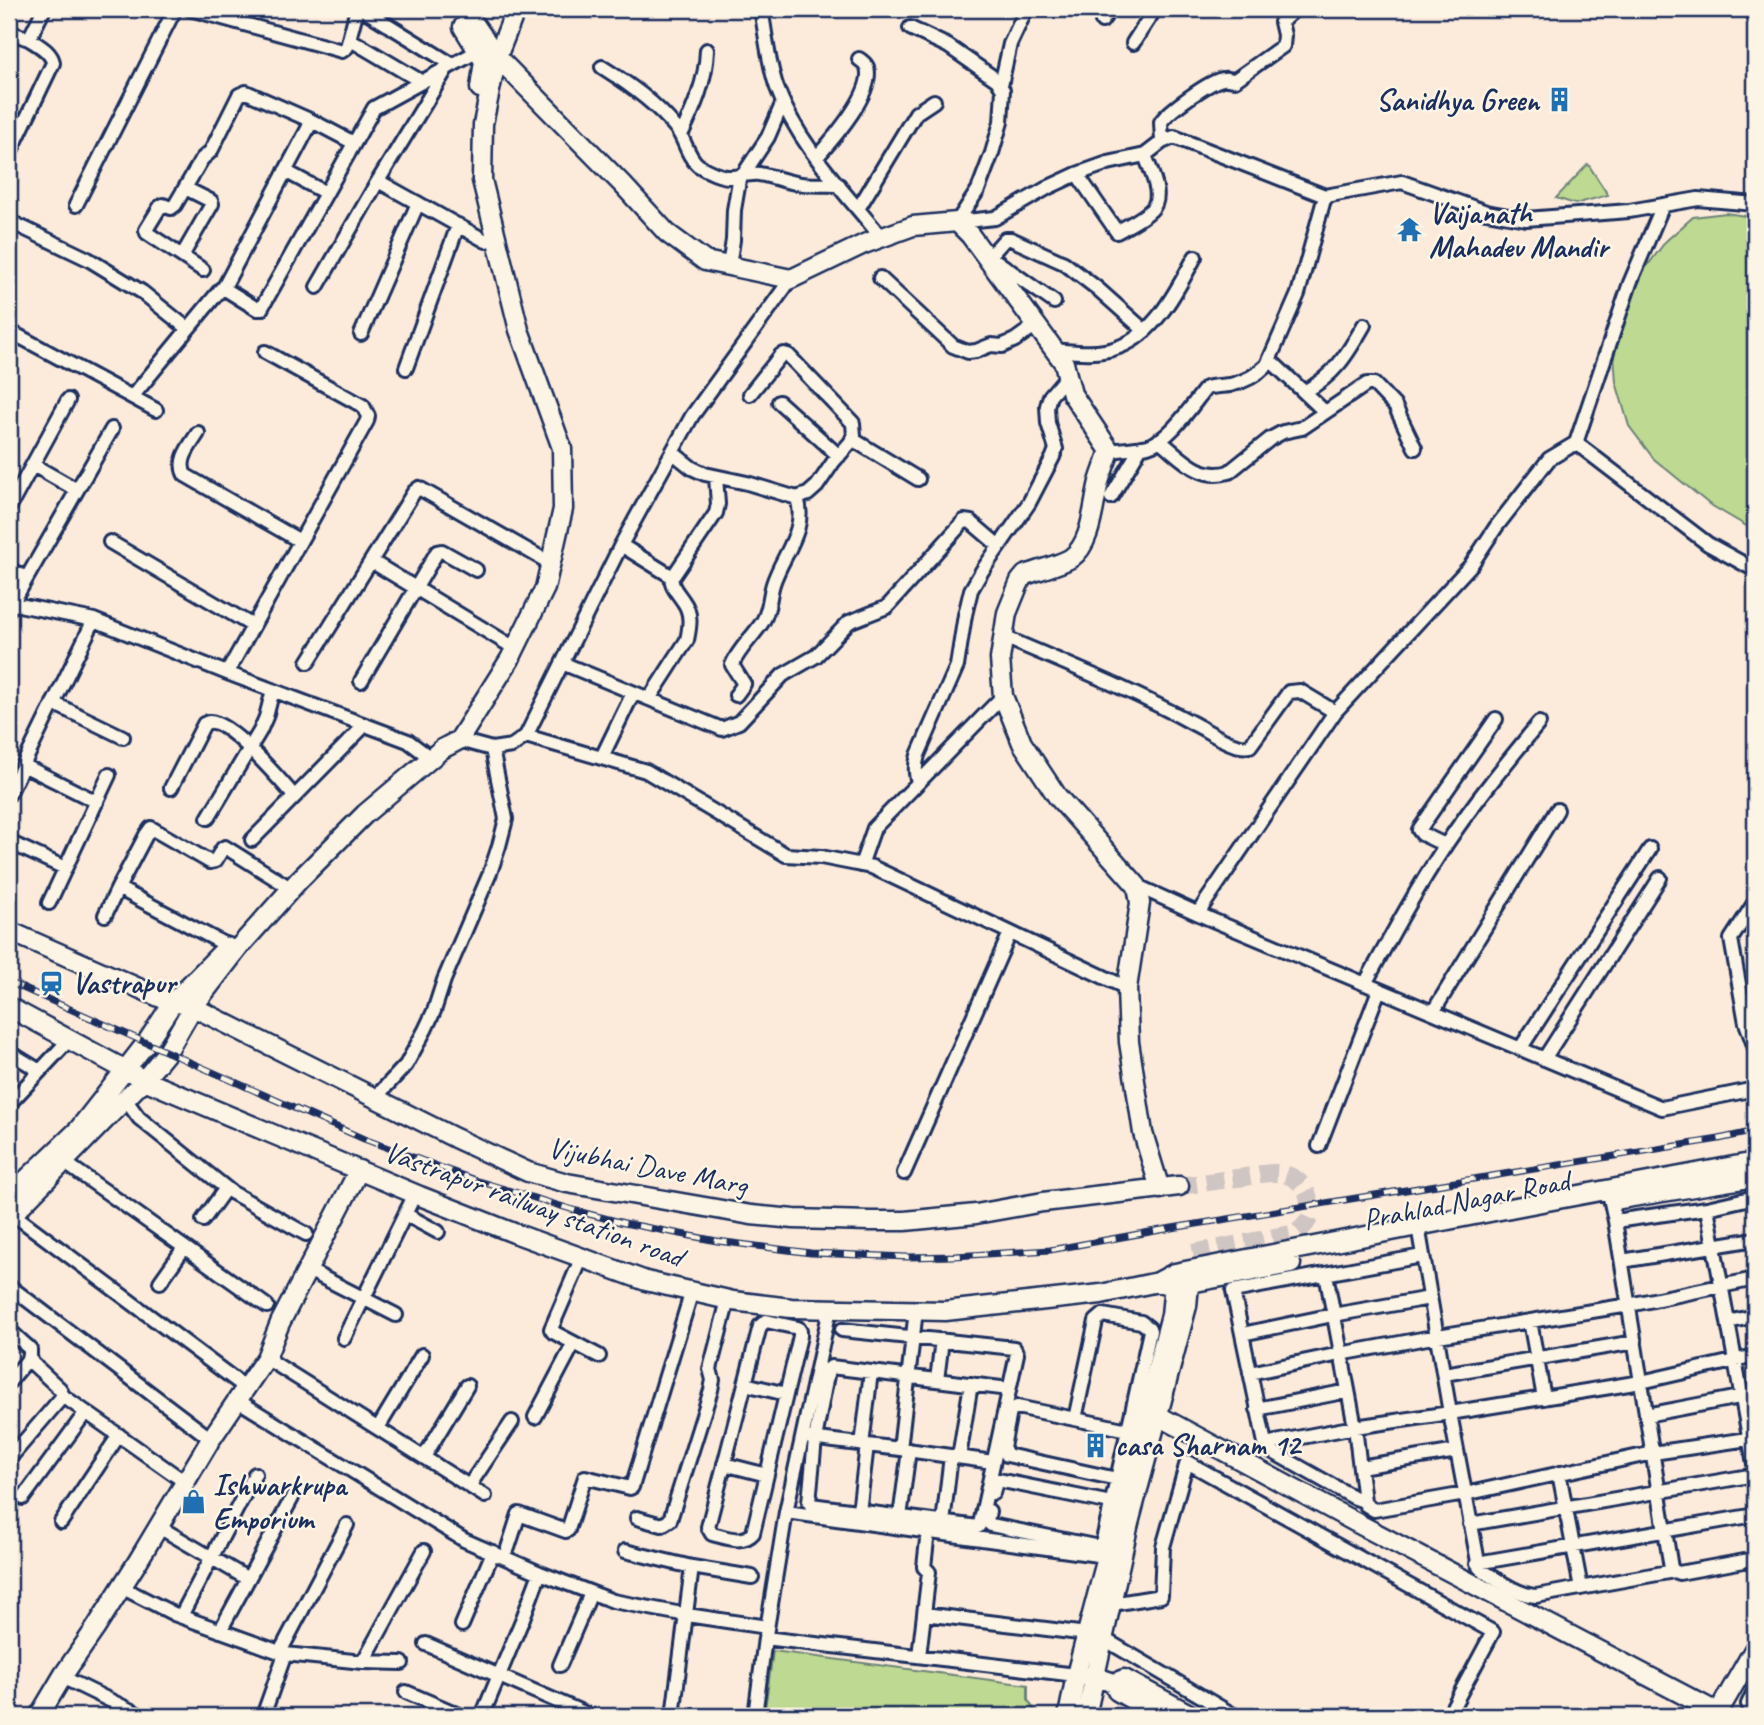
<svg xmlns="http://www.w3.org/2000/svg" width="1764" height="1725" viewBox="0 0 1764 1725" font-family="Caveat,sans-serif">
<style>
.green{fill:#bed991;stroke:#6c8478;stroke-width:2}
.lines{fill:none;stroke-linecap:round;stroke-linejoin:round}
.secondary-tunnel{stroke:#cfc5c2;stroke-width:18;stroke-dasharray:18 9;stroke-linecap:butt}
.street-casing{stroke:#1b2f5e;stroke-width:18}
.secondary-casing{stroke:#1b2f5e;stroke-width:23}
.street{stroke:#fcf5e5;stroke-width:12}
.secondary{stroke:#fcf5e5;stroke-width:18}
.rail-casing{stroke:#1b2f5e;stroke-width:7}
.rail{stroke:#fcf5e5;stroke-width:4.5;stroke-dasharray:13;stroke-linecap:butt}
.labels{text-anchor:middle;stroke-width:5;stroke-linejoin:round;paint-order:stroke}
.poi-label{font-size:30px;font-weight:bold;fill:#1b2f5e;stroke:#fcf5e5;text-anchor:start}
.street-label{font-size:30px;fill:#1b2f5e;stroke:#fcf5e5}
</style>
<rect width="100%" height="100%" fill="#fcebdb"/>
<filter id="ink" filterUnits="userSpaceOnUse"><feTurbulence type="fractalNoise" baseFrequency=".0143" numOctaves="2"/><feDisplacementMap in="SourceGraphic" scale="14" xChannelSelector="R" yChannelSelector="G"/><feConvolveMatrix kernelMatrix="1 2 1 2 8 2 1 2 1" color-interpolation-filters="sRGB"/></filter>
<g filter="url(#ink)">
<!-- green -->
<path class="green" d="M1588,164L1608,195L1575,204L1556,198Z
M1726,213L1751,217L1755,220V531L1709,504L1654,459L1629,426L1616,382L1614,355L1621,301L1666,241L1693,217Z
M773,1651L1028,1685V1700L1038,1716H764Z"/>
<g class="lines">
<!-- secondary-tunnel -->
<path class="secondary-tunnel" d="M1179,1186C1201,1183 1223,1180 1245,1177C1257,1175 1272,1171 1284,1174C1298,1178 1306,1187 1309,1200C1314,1215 1308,1224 1296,1233L1193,1253"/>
<defs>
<path id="street" d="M190,9L342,51L347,47L357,9
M761,9C766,35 768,63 777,88C798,145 844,191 881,237
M367,12L453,65
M1102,21L1110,9
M910,28L948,46L997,80L1003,90L1001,122L992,153L978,190L957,222
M9,32L29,39L44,9
M356,43L422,82
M1133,43L1155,9
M602,67C629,84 656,103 676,128C685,139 687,156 698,165C707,171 722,178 733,177C742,176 750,173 759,174C772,176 783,181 796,183C809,186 825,184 839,185
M445,71L378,181L486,241
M1001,85L1010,44L1026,10
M681,135C694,108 706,81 707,50
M1162,142L1161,122C1168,111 1210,81 1223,79C1227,78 1231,80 1235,80L1283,46L1284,35L1281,22L1295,9
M9,155L53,63C52,52 38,45 29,39
M817,157C832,140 875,92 867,67C865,63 862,61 859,59
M285,171L326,193
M1077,174L1117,232C1128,225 1142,219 1151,210C1165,197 1150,170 1145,155
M1325,196L1402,182L1486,212L1526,219L1629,211L1698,199L1755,204
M76,205L175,9
M858,209L916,113L934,101
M957,222L995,218L1049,187L1077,174L1108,163L1145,155L1162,142L1174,137L1325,196
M15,224L88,259L142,292L188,329
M182,256L212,204L211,201L185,188
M992,258L1054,302
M987,259L1005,239H1011L1064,263L1098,289L1145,331
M729,266L733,240L734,210L739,181L768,137L783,102
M203,270L147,233L146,230L160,207L163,205L171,208L175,205L202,159L211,151L239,95L246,92L312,121
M880,278L953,346L968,352L976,351L991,345L1002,346L1015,340L1036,325
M317,287L378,181
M223,289L312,121L354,143
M9,331L132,397L221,289H225L257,309H261L374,108L478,51
M361,334L418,203
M1054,350C1075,352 1099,355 1119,347C1156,333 1177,290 1195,257
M1270,360L1325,412
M406,368L458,225
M1304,392C1335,375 1347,355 1364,325
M750,394L781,355L784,354L788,355L853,423L854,436L850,443L834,461L817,486L808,494L797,498
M132,397L156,410
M779,402L839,456
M198,433C190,446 177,460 185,475L300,541
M852,439L918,479
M1159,440C1182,458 1199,481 1229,472L1270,439L1283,432L1302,428L1367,384H1374L1395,406L1415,448
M1576,443L1630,283L1663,205
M1110,451C1122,449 1136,449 1148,446C1170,440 1192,405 1206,388C1214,386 1222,386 1230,385C1244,382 1258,374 1267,365L1298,294L1325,196
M672,452L692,468L705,474L747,483L797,498C808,530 782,555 773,584C769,597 770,609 763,621C754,636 739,648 732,665L744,684L736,695
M33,465L77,490
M1111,497L1141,447
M9,508L68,400
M110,542L253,626
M621,545L671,576L674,575L716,513L718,504L716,477
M371,561L508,644
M9,569L26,578
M9,603L94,620L227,673L408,741L424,753L429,760
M9,609L112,429
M1004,637C1069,665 1134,691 1196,725C1210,732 1235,750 1250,746L1289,692L1300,691L1335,712
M308,662L414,492L419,488L543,559
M562,663L722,729L739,722L783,675L816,656L849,622L887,607L964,521L971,522L999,546
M227,673L367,421L368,416L363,406L265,352
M361,681L437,552L442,551L476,570
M649,699L687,640C690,626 692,613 683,601C676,590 672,589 671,576
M53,703L123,737
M526,736L646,771L786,855L821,857L872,867L1127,988
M459,740L492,749L512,746L526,736L621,545L692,416L791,279
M602,757L633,693
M23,765L97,802
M918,783C915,772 915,766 918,755L957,666L965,615L971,590L982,571L1029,503L1053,457L1056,449L1048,423L1047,406L1050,396L1067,376
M171,788L204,724C205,724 207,722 209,722C228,719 281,781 294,796
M9,794L94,620
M208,818L260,731L266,717L273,690
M252,840L365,725
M9,842L65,868
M1445,845L1422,834L1419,830L1496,719
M861,865L874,828L1003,696
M1137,886L1210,919L1662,1108L1755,1089
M118,888L146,835L151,828L210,862L215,861L223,848L225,847L284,884
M1755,902L1731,939L1746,1023L1755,1048
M49,903L109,775
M1198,913L1335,712L1471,565L1496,527L1549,459L1576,443L1708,544L1755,570
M105,915L118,888L228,946
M1365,984C1391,936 1417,888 1447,843C1475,801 1507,762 1539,723
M1433,1012L1557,810
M1520,1049L1650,849
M9,1052L40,1071
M1544,1059L1660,878
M375,1098L406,1065L425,1030L434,1011L444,980L490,873L499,846L506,819L492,749
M125,1099L139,1118L231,1192L306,1234
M9,1104L69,1040
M1319,1146L1379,990
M64,1162L267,1306
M904,1173L1010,933
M1609,1193L1615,1221L1671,1568L1674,1571L1679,1573L1755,1559
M1707,1208L1755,1469
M13,1214L246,1388
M405,1214L438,1232
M203,1220L226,1188
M1615,1221L1707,1208L1755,1197
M1418,1226L1450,1413L1479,1567L1483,1571C1498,1580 1518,1595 1536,1596L1674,1571
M1422,1256L1233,1291L1266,1448L1353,1497L1364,1501L1366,1505L1374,1510L1465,1494L1653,1453L1755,1438
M582,1257L551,1329L553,1332L599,1356
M1622,1261L1755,1239
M308,1270L396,1315
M1326,1274L1355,1427L1364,1501
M160,1282L184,1248
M9,1286L211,1439
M766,1321L798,1328L800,1331V1336L753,1533C743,1545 725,1537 712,1534L708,1527L760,1326Z
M1530,1321L1544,1398
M1728,1322L1755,1316
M9,1330L30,1349V1357L32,1363L60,1389L63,1396L185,1482
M842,1330L1014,1348L1017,1354L980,1524L978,1527L811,1505L809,1502L815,1439L828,1370L831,1367L1009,1389
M1242,1334L1333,1315L1430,1298
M344,1338L415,1194
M266,1358L485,1496
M1250,1373L1340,1354L1438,1336L1629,1305L1755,1279
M1444,1374L1635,1342
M937,1380L942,1340
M9,1382L30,1357
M745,1384L786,1394
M237,1400L464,1540L540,1573
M1257,1409L1348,1391
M1646,1415L1755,1394
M535,1417L574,1343
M1075,1419L1096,1321L1103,1315L1141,1322L1149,1328L1150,1331L1115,1488
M378,1428L422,1355
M810,1438L900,1449L916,1310
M1265,1444L1355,1427L1450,1413L1641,1382L1755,1356
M862,1445L871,1372
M900,1449L993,1462
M424,1457L467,1386
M959,1457L971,1384
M9,1459L63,1396
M724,1464L767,1475
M1360,1467L1457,1451
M1559,1473L1581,1588
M1117,1479L1007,1455L1003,1447L1010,1412L1017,1407L1128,1430
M469,1486L512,1422
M993,1493L996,1482L998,1480L1111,1503
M23,1498L86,1412
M989,1511L987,1521L991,1525L1099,1547L1102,1544L1115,1488L1125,1490
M786,1512L1105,1556
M859,1512L867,1445
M900,1517L909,1450
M637,1518L662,1525L670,1520L711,1390L713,1380L710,1369L728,1300
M61,1522L119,1435
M943,1523L951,1456
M1470,1524L1755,1475
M159,1527L248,1579
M508,1548L519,1514L566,1531L568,1530L585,1477L630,1488L632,1487L692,1291
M625,1551L692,1567L752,1577
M1477,1563L1755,1515
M121,1587L174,1614L285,1654L363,1662L424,1551
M1112,1604L1161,1596L1163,1547L1187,1462L1493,1632L1448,1716
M924,1614L1087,1634
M181,1616L255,1474
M462,1625L493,1552
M220,1631L292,1498
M766,1635L786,1512L830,1309
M1104,1639L1235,1716
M426,1644L591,1716
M280,1652L347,1525
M919,1656L929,1572L924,1567L928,1531
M363,1662L402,1663
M560,1665L591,1593
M62,1677L142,1716
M1755,1689L1748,1704L1750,1708L1755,1711
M406,1692L462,1716
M263,1716L285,1654
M482,1716L523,1618L540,1573L613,1601L687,1615L767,1627
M673,1716L692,1567
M755,1716L765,1638L1076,1675"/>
<path id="secondary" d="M463,27L484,61L480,88
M497,57L623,185L667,233L705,261L791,279L864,244L913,226L957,222L970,235L1064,363L1072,394L1110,451C1106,462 1102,472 1099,482C1093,505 1092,544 1071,558C1062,564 1036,571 1025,575L1020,581L1007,613L1000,659L1003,696L1022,743L1057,796L1137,886L1140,903L1127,988L1129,1042L1143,1133L1160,1189
M490,59L497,57L516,9
M9,931L159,997L193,1007L455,1138L528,1172L567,1183L751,1215L794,1219L870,1221H905L976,1214L1043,1202L1179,1186
M9,1007L144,1080L420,1196L514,1233L646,1281L733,1301L791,1308L945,1311L1101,1294L1158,1282L1175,1273L1526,1205L1755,1162
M9,1196L78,1130L147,1042L174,1001L227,947
M1614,1200L1755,1177
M9,1218L144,1080L167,1052L193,1007L240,946L299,880L365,814L442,749L459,740L510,659L545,588L563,509L562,448L519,330L482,180L483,124L497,57L464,9
M1158,1282L1174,1286L1291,1264
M1146,1409L1355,1522L1724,1716
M1086,1676L1096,1677L1114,1683L1117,1691L1161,1716
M1114,1683L1124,1679L1193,1716
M39,1716L64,1674L95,1629L138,1561L211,1439L266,1358L280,1323L359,1170
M1068,1716L1076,1675L1171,1315L1175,1274
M1086,1716L1129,1523L1187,1306L1190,1274
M1716,1716L1755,1648"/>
</defs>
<!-- street casing -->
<use href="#street" class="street-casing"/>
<!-- secondary casing -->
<use href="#secondary" class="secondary-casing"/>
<!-- street -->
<use href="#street" class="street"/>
<!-- secondary -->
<use href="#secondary" class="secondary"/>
<defs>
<path id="rail" d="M9,982L364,1139L475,1180L577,1211L624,1223L717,1241L811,1253L907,1257L955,1256L1050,1250L1172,1228L1719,1139L1755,1131"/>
</defs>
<!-- rail casing -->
<use href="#rail" class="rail-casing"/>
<!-- rail -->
<use href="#rail" class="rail"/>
</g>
</g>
<!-- icons -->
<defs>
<symbol id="building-bare" viewBox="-9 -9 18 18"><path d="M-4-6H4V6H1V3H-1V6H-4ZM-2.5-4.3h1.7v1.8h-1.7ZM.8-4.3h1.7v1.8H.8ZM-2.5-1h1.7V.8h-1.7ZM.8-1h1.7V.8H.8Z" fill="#1f6fb2" stroke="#fcf5e5" stroke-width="2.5" paint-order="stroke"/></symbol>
<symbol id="temple-bare" viewBox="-9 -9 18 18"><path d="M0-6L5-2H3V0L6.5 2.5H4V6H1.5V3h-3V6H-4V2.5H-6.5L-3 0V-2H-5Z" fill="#1f6fb2" stroke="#fcf5e5" stroke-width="2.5" paint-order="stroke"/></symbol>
<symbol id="station-bare" viewBox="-9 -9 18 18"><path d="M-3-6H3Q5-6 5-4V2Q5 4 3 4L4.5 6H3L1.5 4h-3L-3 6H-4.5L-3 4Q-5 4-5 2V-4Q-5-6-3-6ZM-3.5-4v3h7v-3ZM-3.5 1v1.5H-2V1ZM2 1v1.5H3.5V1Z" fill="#1f6fb2" stroke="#fcf5e5" stroke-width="2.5" paint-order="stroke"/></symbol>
<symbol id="shop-bare" viewBox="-9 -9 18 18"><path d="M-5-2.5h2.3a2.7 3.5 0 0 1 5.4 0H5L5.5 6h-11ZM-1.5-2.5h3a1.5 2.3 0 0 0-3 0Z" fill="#1f6fb2" stroke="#fcf5e5" stroke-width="2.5" paint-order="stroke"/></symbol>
</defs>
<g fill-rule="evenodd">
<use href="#building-bare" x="1542" y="82" width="35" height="35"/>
<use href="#temple-bare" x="1392" y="212" width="35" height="35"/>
<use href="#station-bare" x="34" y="966" width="35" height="35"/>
<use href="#building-bare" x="1078" y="1428" width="35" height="35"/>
<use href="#shop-bare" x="176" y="1484" width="35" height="35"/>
</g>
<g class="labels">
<!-- poi labels -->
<g class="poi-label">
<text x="1539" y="110" text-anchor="end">Sanidhya Green</text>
<text x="1429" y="223">Vaijanath<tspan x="1429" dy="34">Mahadev Mandir</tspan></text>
<text x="72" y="993">Vastrapur</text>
<text x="1115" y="1455">casa Sharnam 12</text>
<text x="213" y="1495">Ishwarkrupa<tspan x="213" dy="34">Emporium</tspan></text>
</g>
<!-- street labels -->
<g class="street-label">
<text transform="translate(648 1166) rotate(11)" y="10">Vijubhai Dave Marg</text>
<text transform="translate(1466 1200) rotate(-11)" y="10">Prahlad Nagar Road</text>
<text transform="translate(534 1204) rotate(20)" y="10">Vastrapur railway station road</text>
</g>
</g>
<!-- margin -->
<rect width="1764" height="1725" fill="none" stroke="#fcf5e5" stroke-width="35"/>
<rect x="18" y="18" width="1729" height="1690" fill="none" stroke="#1b2f5e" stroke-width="2.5" filter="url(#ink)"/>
</svg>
